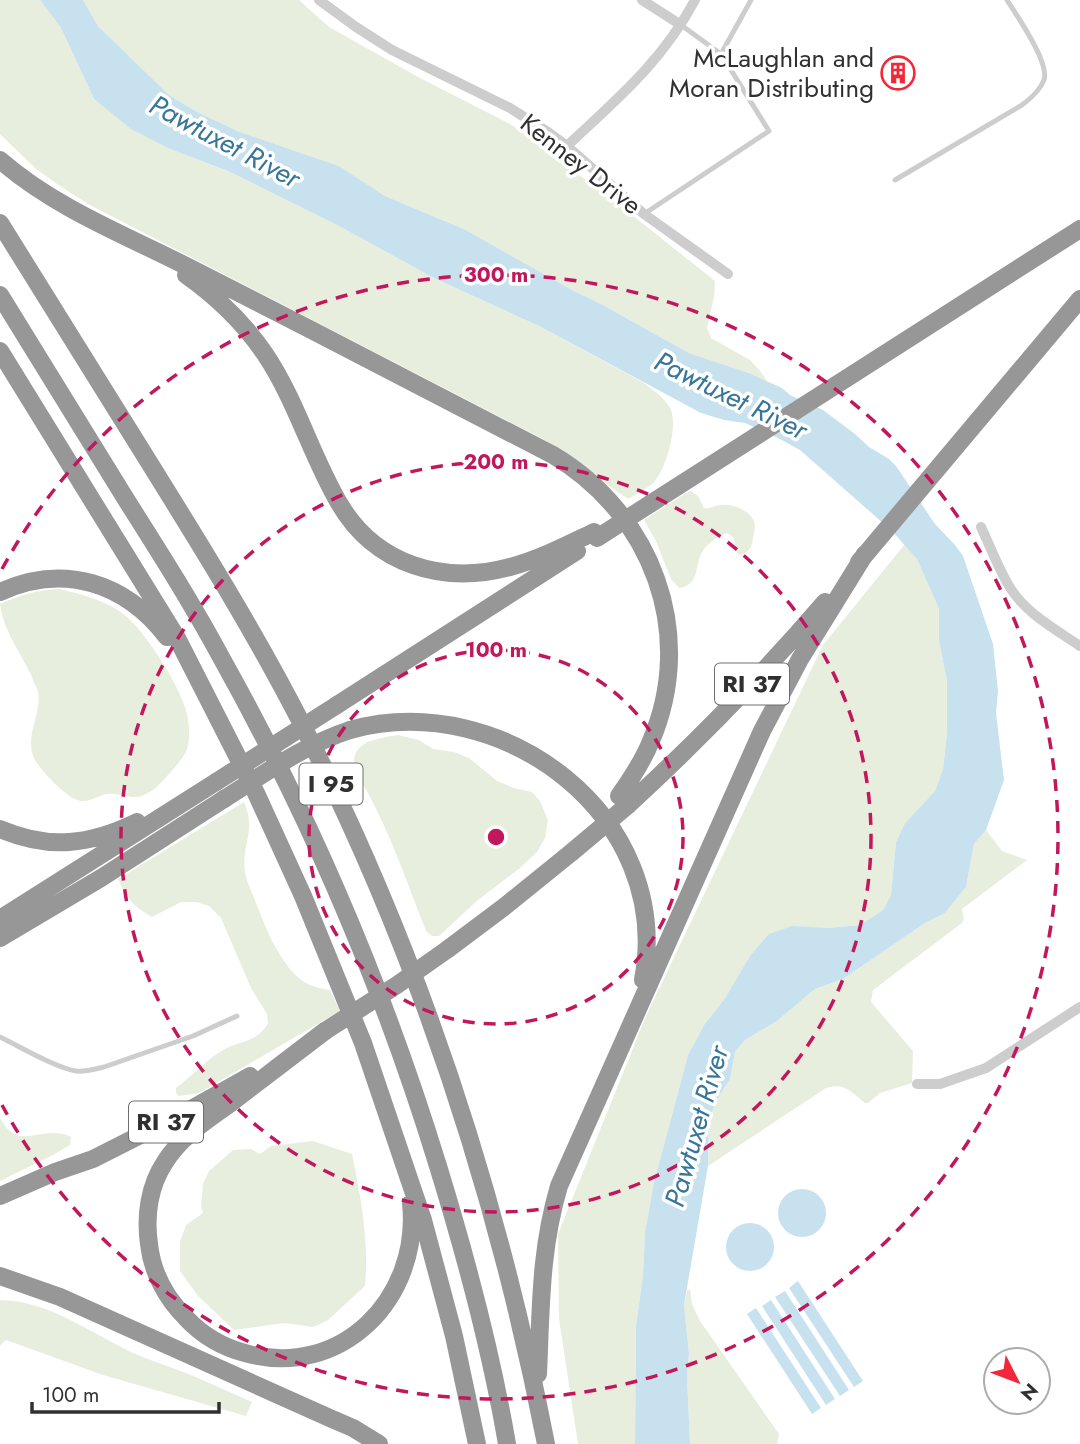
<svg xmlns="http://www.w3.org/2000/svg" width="1080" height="1444" viewBox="0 0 1080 1444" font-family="Jost,sans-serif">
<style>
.green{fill:#e7eedd}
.water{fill:#c8e1ef}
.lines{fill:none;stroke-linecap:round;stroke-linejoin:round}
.lane{stroke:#cdcdcd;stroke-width:5}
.street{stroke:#cdcdcd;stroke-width:10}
.highway{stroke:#979797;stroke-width:18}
.highway-bridge{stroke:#979797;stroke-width:18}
.ring{fill:none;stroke:#c2185b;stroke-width:3.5;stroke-dasharray:12 9}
.labels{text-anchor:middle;stroke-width:7;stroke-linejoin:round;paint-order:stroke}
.shield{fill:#fff;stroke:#6e6e6e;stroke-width:2}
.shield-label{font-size:24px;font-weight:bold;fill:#303030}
.poi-label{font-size:26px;fill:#303030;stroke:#fff;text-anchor:end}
.street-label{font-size:26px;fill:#303030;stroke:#fff}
.water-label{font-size:28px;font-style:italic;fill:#377599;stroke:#fff}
.centre{fill:#c2185b;stroke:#fff;stroke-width:3.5}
.ring-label{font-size:21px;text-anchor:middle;font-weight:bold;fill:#c2185b;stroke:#fff;stroke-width:7;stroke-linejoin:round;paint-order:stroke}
</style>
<rect width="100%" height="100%" fill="#fff"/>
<!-- green -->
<path class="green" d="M0,0H40L61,28L94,99L170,149L228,171L337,225L434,278L541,327L644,383C653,390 663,397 669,406C680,422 666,472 652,484C645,490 636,494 628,499C599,480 574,457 545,440L88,204L60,186L36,169L0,134Z
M83,0H299L329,27L420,78L512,125L617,203L715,281L714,297L707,328L711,338L750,360L760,371L767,381L749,373L689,353L601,304L572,290L466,230L385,196L339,166L240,132L197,112L169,95L98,26Z
M691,491L698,496L704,508C711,509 713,506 720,505C732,503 749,510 754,521C756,526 754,533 753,538C752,547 749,552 741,555L737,553C733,544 738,538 727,533C717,536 704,546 700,556C696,569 697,586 679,588L671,579L656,541L644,520L686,493Z
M905,544L917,559L939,609V641L947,681V733L943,769L935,791L905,823L896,842L891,895L883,910L860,925L827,928L726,997L704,1025L688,1055L654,1182L645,1232L643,1275L636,1326L635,1444H578L559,1319L558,1234L646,1016L823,645Z
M59,589C81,594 105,600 123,614C144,629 177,682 185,707C189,720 191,736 187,749C184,758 174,768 168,775C161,783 154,791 144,795C132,801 120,792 107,794C99,795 91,802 82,801C69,801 42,772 35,760C23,738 42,715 38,692C37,687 33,682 32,677C21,653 3,630 0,604C21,595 36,590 59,589Z
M398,735L419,740L433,749L454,752L469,758L497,781L514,788L532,792L540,801L548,820L545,838L537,852L520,868L478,900L439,936H432L426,931C408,885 392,838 369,795C364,785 353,772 354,760C356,739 383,738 398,735Z
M244,802C257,831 241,845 245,872C246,880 251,890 254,898C265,926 276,957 299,978C307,986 319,988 330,990L340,1011L199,1093L179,1096L176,1093V1088C191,1077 208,1058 225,1049C243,1040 255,1043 268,1024L267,1014L251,988L221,918L209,906L196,902H181L152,917C133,906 127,899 118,879Z
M986,830L1002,851L1027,860L962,909L964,919L962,923L873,990L871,1002L913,1051L912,1083L880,1093L868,1103H865C851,1092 845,1082 826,1088L708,1166L709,1120L716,1101L730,1079L735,1052L745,1040L777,1021L815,989L843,979L925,923L945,913L966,887L974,844Z
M0,1118C19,1154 41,1123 71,1137L70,1145L53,1155L0,1181Z
M313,1141L352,1154C361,1197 369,1242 365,1286L327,1321L313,1327L284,1323L234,1330L198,1296L180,1271V1242L186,1225L203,1213L201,1205L203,1184L209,1171L233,1150L251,1149L260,1154L271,1146Z
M690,1289L692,1304L700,1321L779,1434L777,1444H690L687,1375L689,1354L684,1306L687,1291Z
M0,1300C47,1300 91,1333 133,1353C154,1362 177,1369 198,1378C216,1386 234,1394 252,1402L246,1416L103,1375L6,1340L0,1346Z"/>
<!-- water -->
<path class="water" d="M40,0H83L98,26L169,95L197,112L240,132L339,166L385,196L466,230L572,290L601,304L689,353L749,373L782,388L790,395L823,410L855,434L869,447L889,459L896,466L935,524L955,545L963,556L993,644L998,691L996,713L1004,780L986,830L974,844L966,887L945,913L925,923L843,979L815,989L777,1021L745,1040L735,1052L730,1079L716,1101L709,1120L708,1166L684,1305L689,1354L687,1375L690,1444H635L636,1326L643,1275L645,1232L654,1182L688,1055L704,1025L726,997L750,956L769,934L792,926L827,928L860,925L883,910L891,895L896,842L905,823L935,791L943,769L947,733V681L939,641V609L917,559L892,531L800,450L778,438L745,423L724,420L701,413L541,327L434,278L337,225L228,171L170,149L131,129L94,99L61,28Z
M778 1213a24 24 0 1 1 48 0a24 24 0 1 1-48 0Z
M726 1247a24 24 0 1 1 48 0a24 24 0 1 1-48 0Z
M798,1281L863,1381L854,1387L789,1288Z
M785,1291L849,1390L840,1396L775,1297Z
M771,1300L835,1399L826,1405L762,1306Z
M756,1308L821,1408L812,1414L747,1314Z"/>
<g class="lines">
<!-- lane -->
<path class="lane" d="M681,25L721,54L751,0
M895,180L1022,105C1030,99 1040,91 1044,80C1050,63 1017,16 1007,0
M644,214L769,131L721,54
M0,1037C19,1046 56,1068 76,1071C86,1072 95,1069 104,1067L193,1036L237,1016"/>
<!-- street -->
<path class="street" d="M319,0L356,27L392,50L510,108L548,132L567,146L644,214L728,274
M642,0L681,25
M567,146C617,99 662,62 695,0
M981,527C990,546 998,568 1009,586C1025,613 1055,629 1080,646
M917,1084H940L986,1068L1080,1007"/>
<!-- highway -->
<path class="highway" d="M0,160C56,209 128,236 194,270C314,331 433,393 553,455C652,514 697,633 651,741C643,761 631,779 619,796
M0,223C49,302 98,380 147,459C203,549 259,639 307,734C420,958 498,1197 546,1444
M186,275C217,297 244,323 265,354C296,400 311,455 339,503C375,565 443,585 510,567C540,559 567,545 594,532
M0,295C42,364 85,432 127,501C160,553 193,605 222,659C312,820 384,990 438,1166C466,1257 491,1350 507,1444
M0,351L177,638L256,793L303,896L363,1043L423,1220L454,1336L477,1444
M650,504L1080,229
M859,562L1080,299
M0,592C63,563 125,582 167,637
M337,705L577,551
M350,730C502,688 674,816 643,980
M628,805C698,741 763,674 825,602
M0,829C49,850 90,845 137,822
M0,919L216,782
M0,938L101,878L224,799
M448,949L504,907L572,852
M325,1031C294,1055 263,1078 232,1102C208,1120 181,1136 165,1162C149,1186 145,1216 149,1244C152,1272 166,1298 186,1318C202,1335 222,1347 245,1353C341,1380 421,1298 411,1203
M0,1196L55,1172L93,1159L184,1113L250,1076
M0,1276L60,1297L332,1419L353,1428L379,1444
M538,1374C541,1308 540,1250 559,1186L762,731L800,659L865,554"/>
<!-- highway-bridge -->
<path class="highway-bridge" d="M597,538L650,504
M216,782L337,705
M224,799C264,774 304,745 350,730
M572,852L628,805
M325,1031L397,985L448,949"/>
</g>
<!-- distance rings -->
<g class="ring">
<circle cx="496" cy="837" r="187"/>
<circle cx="496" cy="837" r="375"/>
<path d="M2 569A562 562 0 1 1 2 1105"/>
</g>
<!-- icons -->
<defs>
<symbol id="building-ring" viewBox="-11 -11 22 22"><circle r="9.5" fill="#fff" stroke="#f2283a" stroke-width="1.5"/><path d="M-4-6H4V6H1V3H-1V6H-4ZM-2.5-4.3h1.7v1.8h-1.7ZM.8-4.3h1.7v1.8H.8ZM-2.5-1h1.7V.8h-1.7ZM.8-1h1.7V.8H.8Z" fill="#f2283a"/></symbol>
</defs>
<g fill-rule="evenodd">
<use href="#building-ring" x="879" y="54" width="38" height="38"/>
</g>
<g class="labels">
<!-- shield labels -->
<g class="shield">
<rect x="715" y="663.5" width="74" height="41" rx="5"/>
<rect x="299.5" y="763.5" width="63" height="41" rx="5"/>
<rect x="129" y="1101.5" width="74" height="41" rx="5"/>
</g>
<g class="shield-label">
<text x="752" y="692">RI 37</text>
<text x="331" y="792">I 95</text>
<text x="166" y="1130">RI 37</text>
</g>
<!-- poi labels -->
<g class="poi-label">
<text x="874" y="67">McLaughlan and<tspan x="874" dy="30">Moran Distributing</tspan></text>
</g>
<!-- street labels -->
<g class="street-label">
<text transform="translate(581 164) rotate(38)" y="9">Kenney Drive</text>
</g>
<!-- water labels -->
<g class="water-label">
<text transform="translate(225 141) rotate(28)" y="10">Pawtuxet River</text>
<text transform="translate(731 395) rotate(26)" y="10">Pawtuxet River</text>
<text transform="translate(696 1126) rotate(-74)" y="10">Pawtuxet River</text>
</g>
</g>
<circle cx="496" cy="837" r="10" class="centre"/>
<g class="ring-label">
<text x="496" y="282">300 m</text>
<text x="496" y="469">200 m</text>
<text x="496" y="657">100 m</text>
</g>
<!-- north arrow -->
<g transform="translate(1017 1381) rotate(132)"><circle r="33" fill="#ffffff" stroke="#acacac" stroke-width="2"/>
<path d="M0-5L12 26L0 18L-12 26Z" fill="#f2283a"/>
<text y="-10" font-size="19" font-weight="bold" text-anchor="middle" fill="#303030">N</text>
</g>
<!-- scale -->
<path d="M32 1402v10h187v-10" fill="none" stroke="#303030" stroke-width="3.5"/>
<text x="42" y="1402" font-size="21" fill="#303030" stroke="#ffffff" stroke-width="5" paint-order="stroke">100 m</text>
</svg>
